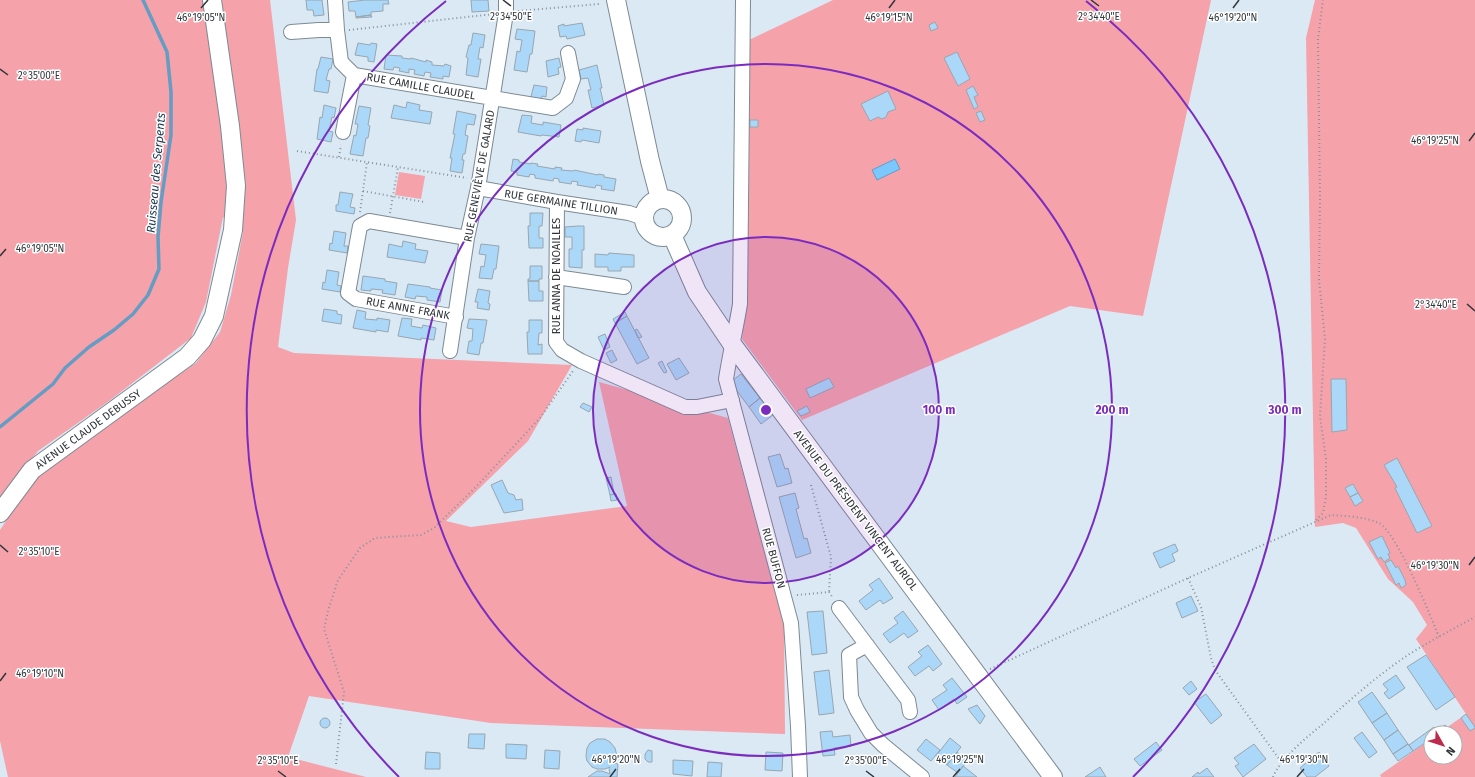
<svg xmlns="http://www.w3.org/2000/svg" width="1475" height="777" viewBox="0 0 1475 777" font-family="'Fira Sans',sans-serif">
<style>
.green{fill:#f5a2ab}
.water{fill:#7bc8fe;stroke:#649cc3}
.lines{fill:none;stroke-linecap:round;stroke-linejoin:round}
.stream{stroke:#649cc3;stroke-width:3.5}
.building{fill:#abd8f8;stroke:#98a6b0}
.minor-casing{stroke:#7d8a94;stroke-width:16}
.major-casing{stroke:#7d8a94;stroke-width:20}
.path{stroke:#87929a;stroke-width:2;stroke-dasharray:1 3;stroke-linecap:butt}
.minor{stroke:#fff;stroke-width:14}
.major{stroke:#fff;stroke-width:18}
.ticks{fill:none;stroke:#30363a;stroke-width:1.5}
.ring{fill:none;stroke:#7b2cbf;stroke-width:2}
.labels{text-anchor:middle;stroke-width:3;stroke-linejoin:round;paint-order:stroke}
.street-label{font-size:11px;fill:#30363a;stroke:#fff}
.water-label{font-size:12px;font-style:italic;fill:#17394f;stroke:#fff}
.ticks-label{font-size:10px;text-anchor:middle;fill:#30363a;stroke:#fff;stroke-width:3;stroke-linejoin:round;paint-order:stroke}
.centre{fill:#7b2cbf;stroke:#fff;stroke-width:2}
.ring-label{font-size:12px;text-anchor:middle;font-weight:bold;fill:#7b2cbf;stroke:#fff;stroke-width:3;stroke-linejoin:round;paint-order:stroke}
</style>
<rect width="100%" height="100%" fill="#dae9f4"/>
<!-- green -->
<path class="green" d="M0,0H270L296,220L288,268L278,347L294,353L572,365L528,441L446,521L471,527L627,506L599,382L728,418L784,626L785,734L491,723L309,696L288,757L366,777H8L0,741V530L30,485L57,458L196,363L220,332L231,295L243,232L223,217L206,302L191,338L109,401L38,451L0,499Z
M833,0H1211L1143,316L1070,306L802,420L742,339L746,301L749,40Z
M1315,0H1475V777H1381L1380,775L1431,739V757H1455V733H1439L1466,714L1416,639L1427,625L1413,602L1388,579L1356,528L1343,523L1315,527L1306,38Z
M399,172L425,176L421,199L395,195Z"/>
<!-- water -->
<path class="water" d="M895,159L900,169L877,180L872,170Z"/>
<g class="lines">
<!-- stream -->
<path class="stream" d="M0,427L53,384L65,368L89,347L114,330L133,314L148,295L159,269L158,237L161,202L171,135V92L167,52L143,0"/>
</g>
<!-- building -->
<path class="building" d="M306,0H322L324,15L314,16L313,10H307Z
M365,0H388L389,4H383V11L371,12V15L356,17L355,11H349L348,2Z
M471,0H488L489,11L472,12Z
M371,15L372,17L356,18V17Z
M935,22L938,28L931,31L929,25Z
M582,23L585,35L567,39L566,36L560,37L558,26L564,24V26Z
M517,29L535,31L532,54H530L527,72L514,70L517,51L520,52L522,40L515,39Z
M473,33L485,35L483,48L480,47L478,59H481L478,77L466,75L468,58L466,57L469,45H471Z
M358,43L370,45L371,43L377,44L374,62L368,61V57L355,55Z
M957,52L970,79L958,86L944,58Z
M386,55L402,56V58L411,59V58L426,62V60L432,62V65L444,66L445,64L451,66L449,77L443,76V79L430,77L431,73L425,72L424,76L414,74L415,70L409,69V73L399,71L400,68L394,67L393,70L384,69Z
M321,57L333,59L331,69H329L326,80L330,81L328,93L314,91L317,69H318Z
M559,58L561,67L558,68L559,74L548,77L546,61Z
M597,65L602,88H600L604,105L592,108L588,90H591L588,78L581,79L579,70Z
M534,85L547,87L546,97L542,96L541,102L530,100Z
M973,86L978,95L974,97L978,107L974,109L966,90Z
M888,91L896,109L888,112L886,117L882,119L878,117L870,121L861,104Z
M407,102L420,105L419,110L432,112L430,124L391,118L394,105L406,108Z
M324,105L336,108L334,118L332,117L329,131L333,132L331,142L317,139L320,117L322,118Z
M359,106L371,108L368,125L370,126L368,138H366L363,156L350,154L354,135L356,136L358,124H355Z
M457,111L476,115L474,125L467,124L465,135L468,136L465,154H463L462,160H464L462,173L450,171L452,158H450L455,134H453Z
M981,111L985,120L980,122L976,113Z
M522,115L532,116L531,123L543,125V122L561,125L559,137L542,135L541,136L518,132Z
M750,120H758V127H750Z
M583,128L601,131L599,143L582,140L581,142L575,141L577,129L583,130Z
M513,159L519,160V162L531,164V163L538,164L537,166L555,169V167L562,168L561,170L573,171L574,170L598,175V174L604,175V177L616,179L614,191L601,189L602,186L596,185L595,188L577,185L578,182L572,181L571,184L559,182V179L554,178L553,181L535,178V175L530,174L529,177L517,175V172L511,171Z
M340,192L353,194L350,207L355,208L354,214L336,211V205H338Z
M530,213H543L542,226H539V238H543V248H529L528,226H530Z
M578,226H584V250H582V268L569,267V249H572V237H565V227Z
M334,231L346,233L344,246H348L347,253L329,250L330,243L332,244Z
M403,241L416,244L415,249L428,251L425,263L387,257L389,244L402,247Z
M481,244L499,246L496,269H494L492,279L479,278L481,266L484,267L486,255L479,254Z
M609,253L634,255V267H621V271H608V267H595V254L608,255Z
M530,266H542V279H539V281H528V279H530Z
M327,270L339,272L337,285L341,286L340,292L322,289L323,282L325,283Z
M363,276L385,279V281L397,283L395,295L382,293L383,290L371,289V291L361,290Z
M528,281H539V291H543V301H529Z
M408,284L430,287V288L442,290L440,302L427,300V297L416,296L415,299L405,297Z
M478,289L490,291L488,303L490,304L489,310L477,308L478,302H475Z
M324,309L337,311V314L342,315L341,324L322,321Z
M357,310L366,312L365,319L377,320V318L390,320L388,332L376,330V332L353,328Z
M625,312L627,316L615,323L613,319Z
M627,316L649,358L637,364L615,323Z
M402,318L412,319L411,326L422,328L423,325L436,328L434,340L421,338V340L398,336Z
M469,319L487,320L483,343H481L479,355L467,353L469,341H472L473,329L467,328Z
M529,320H542V333H539L538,345L542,344V354H528L527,332H529Z
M637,329L642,337L638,338L635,330Z
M605,334L610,347L604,350L598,337Z
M612,350L617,360L611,363L606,353Z
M679,358L689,373L676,380L667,364Z
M662,361L667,372L664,373L658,363Z
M741,374L760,398L749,407L734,387L733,380Z
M829,378L834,387L810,398L806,389Z
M1331,379H1346L1347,430L1332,432Z
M760,398L773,415L761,424L749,407Z
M583,403L592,407L589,412L580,407Z
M807,406L810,412L801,416L797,411Z
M780,454L785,469L788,468L792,483L777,487L768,457Z
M1397,458L1432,526L1417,533L1395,488L1397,487L1384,465Z
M611,477L614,494L610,495L606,478Z
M502,480L508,493L514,495L516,500L522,499L523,510L504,513L491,485Z
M1353,484L1358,493L1350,497L1345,488Z
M795,493L799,508L796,509L804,539L807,538L811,553L796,558L779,497Z
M1358,493L1363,501L1355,506L1350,497Z
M616,494L617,500L611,501L610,495Z
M1382,536L1390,553L1388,554L1390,558L1384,562L1381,557L1378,559L1369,542Z
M1175,544L1178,551L1172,554L1175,561L1160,568L1153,553Z
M1391,560L1396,568L1398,566L1405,580L1406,585L1401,588L1399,583L1396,585L1385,563Z
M879,578L893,598L883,604L880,600L866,610L859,601L873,590L869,585Z
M1191,596L1198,611L1182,618L1176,603Z
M823,611L827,653L812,655L807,612Z
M903,611L918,631L908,638L904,633L890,643L883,634L898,623L894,618Z
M928,645L942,664L933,671L929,666L915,676L908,667L922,656L918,652Z
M1426,655L1455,697L1436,710L1407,667Z
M829,670L834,713L819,715L814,672Z
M1396,675L1405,688L1389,699L1384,693L1388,690L1383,684Z
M952,678L967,697L957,704L954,699L939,710L932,700L947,690L943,685Z
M1191,681L1197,689L1189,695L1183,688Z
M1372,692L1387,713L1372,723L1358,702Z
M1206,694L1222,715L1211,724L1194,702Z
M977,705L985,716L980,724L968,709Z
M1387,713L1398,730L1384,740L1372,723Z
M1466,714L1475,727V728L1470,731L1461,718Z
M320 723a5 5 0 1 1 10 0a5 5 0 1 1-10 0Z
M1445,725L1447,727L1441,732L1439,729Z
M1434,727L1438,733H1431V739L1413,751L1409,745Z
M1398,730L1408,744L1393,754L1384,740Z
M832,731L833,737L850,735L851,746L834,748L835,755L823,756L820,732Z
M1362,732L1377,752L1369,758L1354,738Z
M469,734H485L484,749L468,748Z
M950,738L961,747L947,765L936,756Z
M597,739H605L610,742L615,748L617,756L614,763L618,764L617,777H588L597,771H602L610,774L609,769L610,767L605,769H597L592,767L587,761L586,756L587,748L590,743Z
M926,739L940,750L931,761L917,750Z
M1156,742L1162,750L1140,766L1134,759Z
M506,744L527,745L526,759L506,758Z
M1254,744L1266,759L1243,777L1235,766L1239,764L1234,758Z
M1408,744L1413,751L1398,761L1393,754Z
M545,750L560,751L559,769L544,768Z
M648,750L652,751V762H648L645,759V754Z
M426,752L440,753V769H425Z
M766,752L783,753L782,771L765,770Z
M957,752L967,761L958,773L947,765Z
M1319,752L1329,766L1315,777H1307L1300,768Z
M673,760L693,761L692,776L673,774Z
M708,762L722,763L721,777H707Z
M963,766L977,777H955Z
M1100,767L1106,777H1085Z
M1207,768L1214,777H1192L1198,772L1199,774Z"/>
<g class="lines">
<defs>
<path id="minor" d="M335,0L337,30
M743,0L740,304C736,329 730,353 726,379L791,623L798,726L800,777
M291,32L319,30H337L341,62L354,75
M343,132L354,75L553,108L566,98L573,79L568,53
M478,188L557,202L629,213L644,218
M557,202L556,342L562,350L581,361L685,407H697L732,400
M556,277L624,287
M456,317L356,299L348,293L360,226L369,221L467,238
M450,351L467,238L478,188L506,13V0
M839,608L908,700L910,712
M867,645L849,655L851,697L857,710L871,733L883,745L922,777"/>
<path id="major" d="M616,0L650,161L660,199
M644 218a19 19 0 1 1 38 0a19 19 0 1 1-38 0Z
M672,235L697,292L732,344L1053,777
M0,513L32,470L187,357L202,340L214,316L233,230L236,186L230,126L212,0"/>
</defs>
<!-- minor casing -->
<use href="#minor" class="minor-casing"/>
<!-- major casing -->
<use href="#major" class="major-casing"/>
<!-- path -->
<path class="path" d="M518,11L599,4
M349,30L494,14
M297,151L467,178
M339,157L341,145
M363,191L424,202
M360,212L367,162
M390,213L398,167
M811,485L831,557L829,592
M1316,520L1323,513L1326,496V459L1320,416L1325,339L1319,280L1320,197L1318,39L1323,0
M1188,578L1201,607L1211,658L1215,670L1282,763
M797,595L829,592L833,598
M990,669L1188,578L1331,515C1347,516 1365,517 1379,523C1396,531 1431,617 1439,637
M336,764L344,692L324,629L328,611L338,580L360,548L375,538L421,535L434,528L473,490L540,418L573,371
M1273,777C1280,759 1308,736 1323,724C1351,699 1379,674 1411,653C1432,640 1453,629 1475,617"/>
<!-- minor -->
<use href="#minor" class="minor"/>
<!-- major -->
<use href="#major" class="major"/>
</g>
<!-- ticks -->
<path class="ticks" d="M503,0L511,6M1091,0L1099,6M201,8L208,0M889,8L895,0M1233,8L1239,0M0,69L8,75M1469,141L1475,133M0,256L6,249M1467,304L1475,311M0,545L8,552M1469,565L1475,557M0,681L6,673M278,771L286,777M866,771L874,777M610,777L616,769M953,777L960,769M1297,777L1304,769"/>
<!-- distance rings -->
<circle cx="766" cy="410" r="173" fill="#7b2cbf" fill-opacity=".12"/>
<g class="ring">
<circle cx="766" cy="410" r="173"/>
<circle cx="766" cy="410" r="346"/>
<path d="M399 777A519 519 0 0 1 446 1M1086 1A519 519 0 0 1 1133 777"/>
</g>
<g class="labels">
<!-- street labels -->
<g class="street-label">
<text transform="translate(421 86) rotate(10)" y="4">RUE CAMILLE CLAUDEL</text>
<text transform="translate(479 176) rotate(-80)" y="4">RUE GENEVIÈVE DE GALARD</text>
<text transform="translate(561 202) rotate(9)" y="4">RUE GERMAINE TILLION</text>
<text transform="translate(556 276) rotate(-90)" y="4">RUE ANNA DE NOAILLES</text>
<text transform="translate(408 308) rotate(10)" y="4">RUE ANNE FRANK</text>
<text transform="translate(88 429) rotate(-36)" y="4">AVENUE CLAUDE DEBUSSY</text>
<text transform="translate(856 510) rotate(53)" y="4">AVENUE DU PRÉSIDENT VINCENT AURIOL</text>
<text transform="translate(774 558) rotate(75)" y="4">RUE BUFFON</text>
</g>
<!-- water labels -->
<g class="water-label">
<text transform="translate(156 173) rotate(-85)" y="4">Ruisseau des Serpents</text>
</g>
</g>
<g class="ticks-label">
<text x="1099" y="20">2°34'40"E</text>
<text x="511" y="20">2°34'50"E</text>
<text x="201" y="21">46°19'05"N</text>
<text x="889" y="21">46°19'15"N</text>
<text x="1233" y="21">46°19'20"N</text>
<text x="39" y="79">2°35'00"E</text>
<text x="1435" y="144">46°19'25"N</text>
<text x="40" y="252">46°19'05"N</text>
<text x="1436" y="308">2°34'40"E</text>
<text x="39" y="555">2°35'10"E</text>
<text x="1435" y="569">46°19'30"N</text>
<text x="40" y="677">46°19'10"N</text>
<text x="616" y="763">46°19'20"N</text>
<text x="960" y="763">46°19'25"N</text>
<text x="1304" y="763">46°19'30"N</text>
<text x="278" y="764">2°35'10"E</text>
<text x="866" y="764">2°35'00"E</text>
</g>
<circle cx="766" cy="410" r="6" class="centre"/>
<g class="ring-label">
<text x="939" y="414">100 m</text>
<text x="1112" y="414">200 m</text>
<text x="1285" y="414">300 m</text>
</g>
<!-- north arrow -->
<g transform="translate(1443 745) rotate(129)"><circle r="19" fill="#ffffff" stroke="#acafb0"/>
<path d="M0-3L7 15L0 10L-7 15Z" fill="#bc2b4d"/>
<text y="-6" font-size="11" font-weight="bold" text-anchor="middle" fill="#30363a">N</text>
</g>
</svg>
